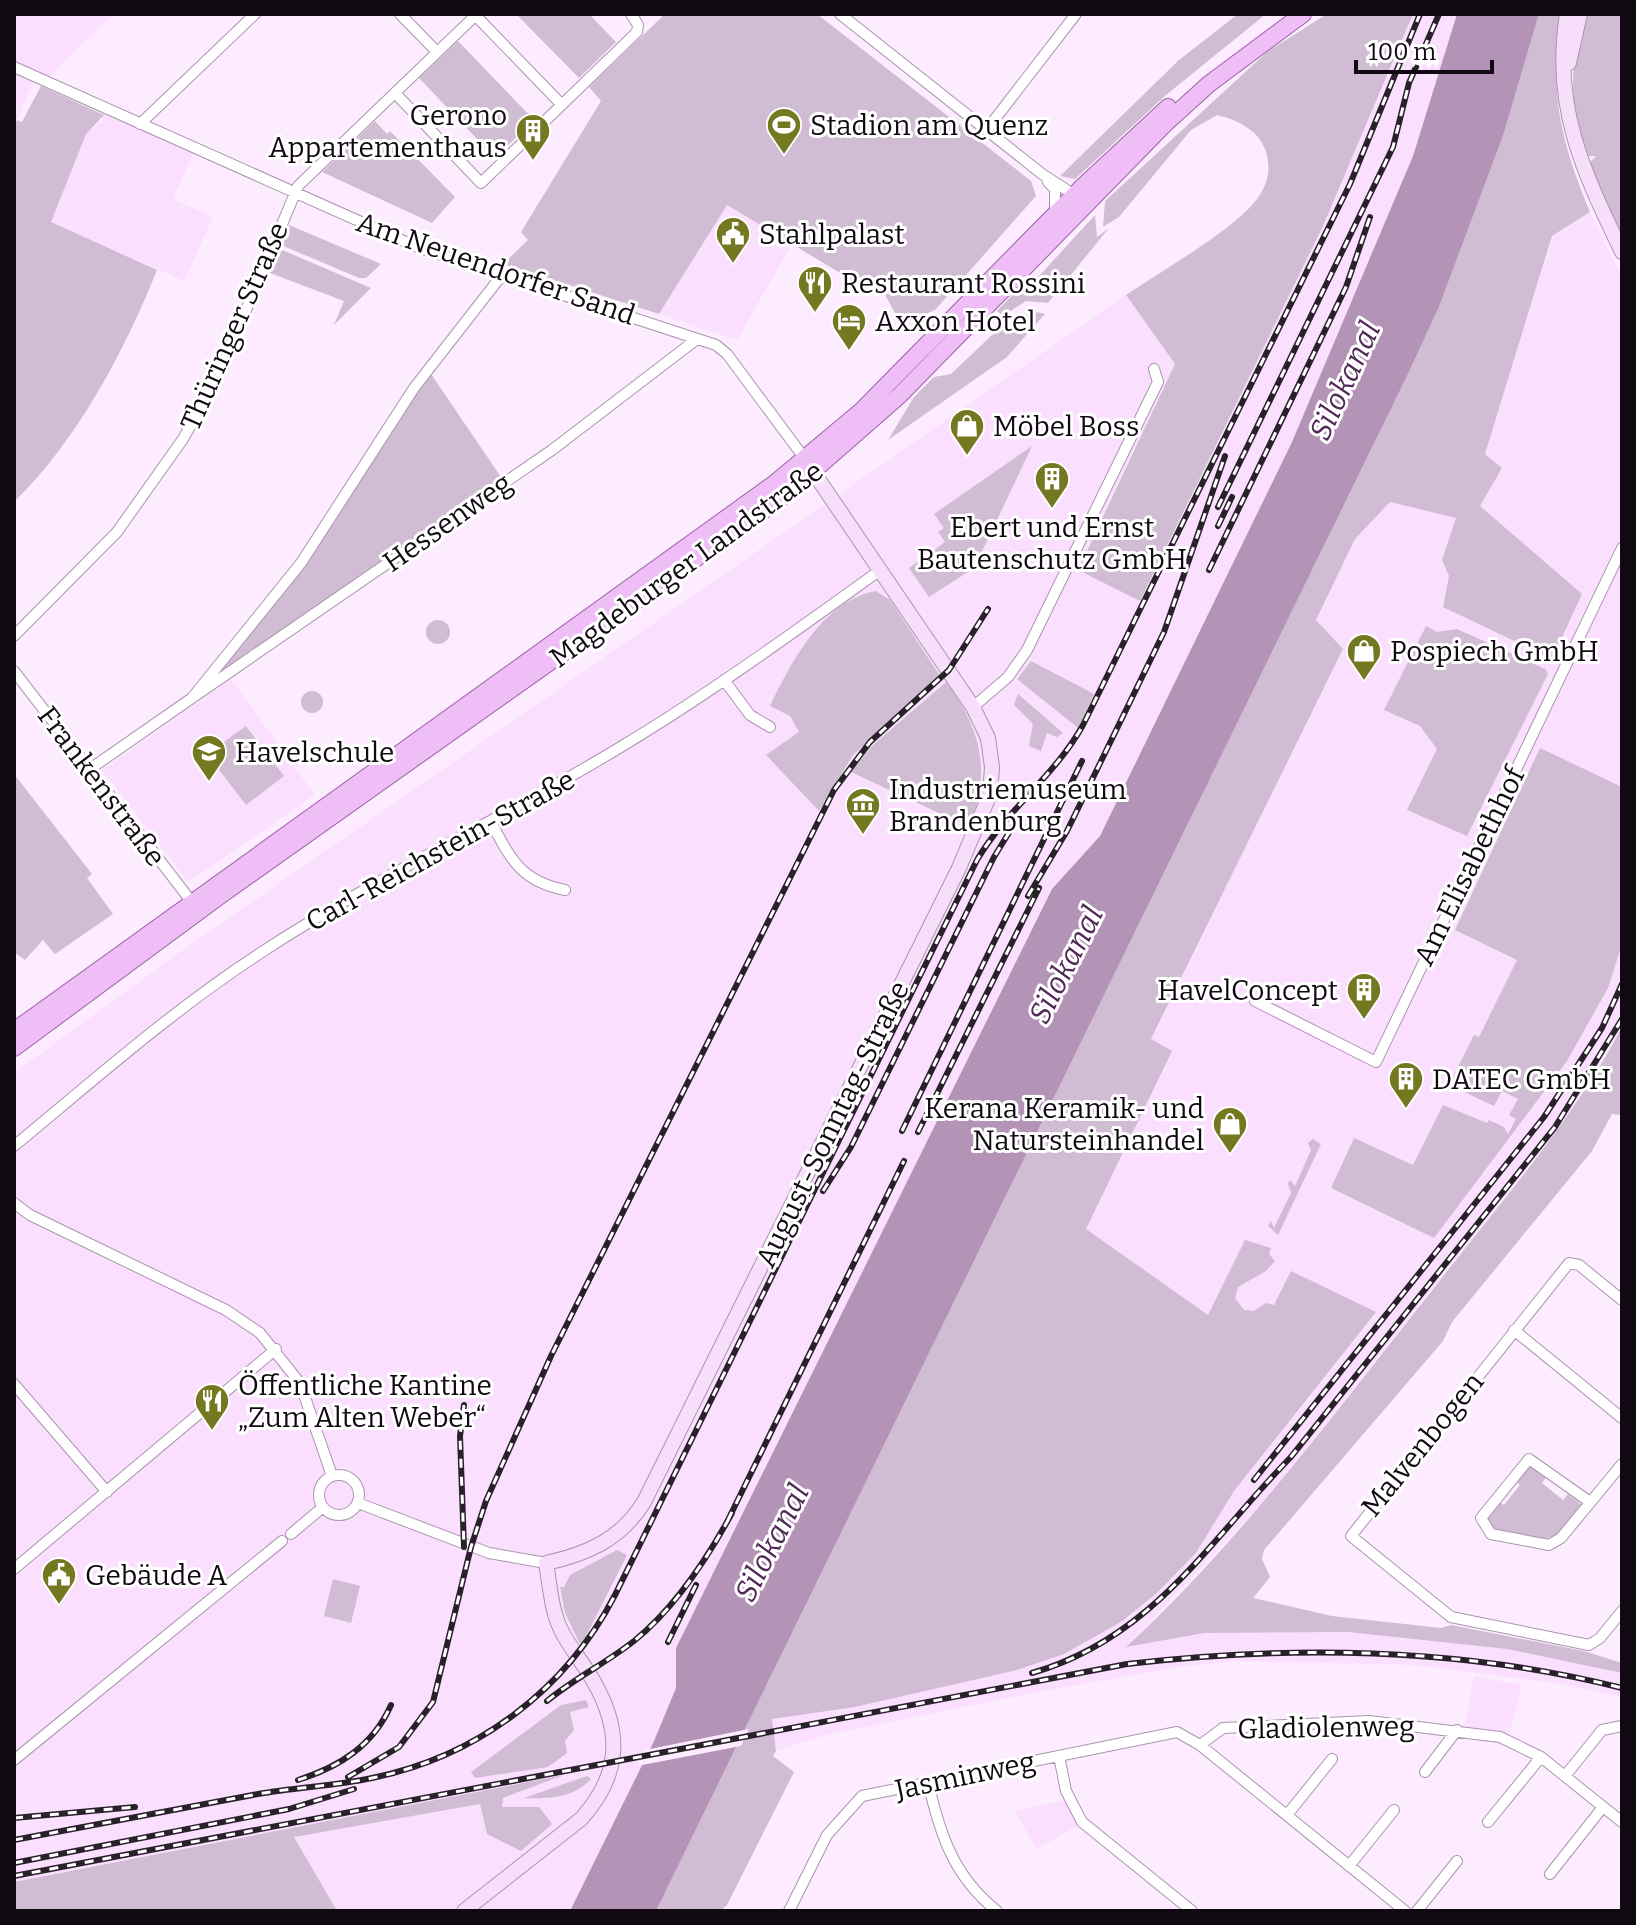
<svg xmlns="http://www.w3.org/2000/svg" width="1636" height="1925" viewBox="0 0 1636 1925" font-family="Bitter,serif">
<style>
.built{fill:#fae0fe;fill-rule:evenodd}
.green{fill:#d0bcd3}
.water{fill:#b394b7}
.pier{fill:#fdecff}
.lines{fill:none;stroke-linecap:round;stroke-linejoin:round}
.street-casing{stroke:#a995ac;stroke-width:12}
.secondary-casing{stroke:#a995ac;stroke-width:16}
.primary-casing{stroke:#9a63a3;stroke-width:18}
.street{stroke:#fff;stroke-width:10}
.secondary{stroke:#f7dffb;stroke-width:14}
.primary{stroke:#efbef7;stroke-width:16}
.rail-casing{stroke:#29212a;stroke-width:6}
.rail{stroke:#fff;stroke-width:3;stroke-dasharray:9;stroke-linecap:butt}
.labels{text-anchor:middle;stroke-width:6;stroke-linejoin:round;paint-order:stroke}
.poi-label{font-size:28px;fill:#100911;stroke:#fff;text-anchor:start}
.street-label{font-size:28px;fill:#100911;stroke:#fff}
.water-label{font-size:30px;font-style:italic;fill:#512957;stroke:#fff}
</style>
<rect width="100%" height="100%" fill="#fdecff"/>
<!-- built -->
<path class="built" d="M14,14H114L48,77L14,62Z
M1413,14H1457L1413,156L1292,442L1100,836L1052,889L676,1648V1688L654,1741L570,1911H14V1073L180,952L1126,295L1175,364L1140,601L1323,226ZM617,1550L581,1645L565,1613L560,1587H564L570,1575Z
M14,73L33,82L14,127Z
M102,113L194,152L173,199L213,217L184,281L50,222L86,134L102,121Z
M727,205L792,244L737,340L659,314Z
M1590,212L1622,278V1027L1566,1119L1269,1496L1127,1646L1204,1633L1348,1632L1507,1649L1614,1671L1622,1673V1697L1555,1683L1415,1665L1236,1661L1172,1668L1043,1691L826,1735L776,1751L772,1719L855,1707L930,1688L1121,1622L1157,1593L1196,1553L1234,1491L1219,1323L1065,1215L1343,649L1316,621L1355,539L1390,502L1472,521L1502,468L1485,454L1553,236Z
M231,679L315,795L188,882L102,770Z
M1474,1676L1522,1685L1509,1735L1465,1727Z
M1065,1800L1081,1824L1037,1849L1014,1811Z"/>
<!-- green -->
<path class="green" d="M516,14H589L616,42L579,78Z
M665,14H817L1031,181L1036,196L935,310L901,324L883,291H870L727,205L659,314L503,264L528,240L521,232L601,101L589,87Z
M1238,14H1266L1166,95L1075,179L1060,176L1179,60Z
M1327,14H1413L1323,226L1140,601L1078,570L1175,364L1126,295C1159,272 1246,224 1262,191C1270,176 1270,164 1265,149C1257,129 1237,120 1217,115L1191,130L1119,217L1103,227L1105,201L1267,52Z
M1539,14H1561C1549,92 1560,139 1590,212L1552,236L1485,454L1502,468L1480,506L1582,594L1552,659L1443,607L1449,576L1442,560L1456,518L1390,502L1355,539L1316,620L1343,649L1151,1039L1172,1051L1086,1229L1208,1315L1245,1240L1271,1248L1269,1254L1275,1261L1266,1271L1238,1287L1235,1298L1244,1310L1254,1311L1266,1303L1274,1305L1291,1271L1376,1312L1234,1491L1196,1553L1157,1593L1121,1622L1064,1654L1017,1670L855,1707L772,1719L776,1751L773,1756L794,1772L727,1905L720,1911H656L1408,374L1439,307L1503,136Z
M1587,14H1622V236L1586,166L1596,156H1583C1572,106 1566,63 1587,14Z
M458,41L534,120L495,158L419,78Z
M41,86L104,115L86,134L51,222L157,270C125,350 77,441 14,502V127L17,120L22,122Z
M375,121L387,134L390,131L455,197L432,223L322,172Z
M1095,215L1097,237L1109,228L1048,303L1026,301L1003,316L997,311L1019,288L1040,275Z
M289,225L381,264L366,278H359L281,245Z
M280,249L371,288L334,325L344,301L270,273Z
M1036,312L1045,314L1007,357L888,440L914,397L934,377L951,374L991,336L1022,316Z
M431,374L501,477L225,671L220,666L334,523L417,389Z
M1032,446L978,560L971,570L929,597L909,568L945,542L938,532L944,528L934,514Z
M876,591L890,600L940,676L853,755L819,811L766,755L799,732L790,716L770,706C791,663 823,600 876,591Z
M426 632a12 12 0 1 1 24 0a12 12 0 1 1-24 0Z
M1426,626L1437,632L1457,629L1545,669L1548,674L1467,836L1407,810L1437,749L1420,726L1384,710Z
M1031,661L1094,694L1078,728L1017,679Z
M946,682C981,728 992,773 969,827L851,772L873,745Z
M301 702a11 11 0 1 1 22 0a11 11 0 1 1-22 0Z
M1018,694L1063,733L1057,737L1047,733L1041,751L1029,746L1033,724L1014,705Z
M246,726L284,776L246,805L207,754Z
M1540,748L1622,787V944L1608,988L1567,1061L1434,1238L1331,1188L1354,1138L1413,1165L1443,1105L1487,1123L1489,1120L1504,1127L1508,1134L1516,1119L1509,1115L1518,1099L1502,1091L1494,1106L1449,1085L1474,1035L1479,1037L1517,960L1455,930Z
M14,774L92,874L87,878L113,914L55,954L43,940L25,960L14,952Z
M1622,1027V1115L1612,1114L1592,1151L1452,1322L1443,1341L1264,1550L1262,1559L1270,1577L1253,1598L1332,1616L1441,1628L1451,1625L1584,1651L1622,1663V1673L1507,1649L1348,1632L1204,1633L1126,1647C1242,1540 1336,1411 1434,1288C1499,1204 1572,1122 1622,1027Z
M1313,1139L1321,1144L1278,1235L1268,1226L1271,1221L1274,1228L1291,1193L1288,1184L1290,1180L1295,1186L1311,1150L1308,1143Z
M1527,1467L1536,1468L1547,1476L1542,1483L1563,1500L1568,1494L1581,1504C1580,1512 1577,1515 1572,1521C1549,1550 1526,1536 1494,1531L1486,1516L1497,1501L1504,1505L1520,1485L1514,1480Z
M617,1550L627,1555L581,1646L565,1613L560,1587H564L570,1575Z
M333,1579L360,1586L351,1623L324,1616Z
M586,1700L589,1707L570,1712L574,1730L565,1741L567,1753L548,1767L475,1778L471,1772L561,1705Z
M564,1775L503,1798L502,1807H539L552,1824L521,1851L487,1834L480,1804L294,1837L337,1911H14V1882Z
M587,1776L591,1779C574,1798 548,1799 524,1798Z"/>
<!-- water -->
<path class="water" d="M1457,14H1539L1503,136L1439,307L1408,374L656,1911H570L654,1741L676,1688V1648L1052,889L1100,836L1292,442L1413,156Z"/>
<!-- pier -->
<path class="pier" d="M749,1729L741,1746L637,1766L645,1750Z"/>
<g class="lines">
<defs>
<path id="street" d="M400,14L437,52
M840,14L1042,174L1079,198
M475,15L562,105
M14,67L417,247L716,345L727,354L805,459
M395,93L481,183L637,32L638,25L631,14
M140,124L255,14
M988,128L1076,14
M1048,182L1055,189V213
M502,275L414,388L301,563L192,698L552,450L697,339
M14,636L117,532L183,439L220,372L298,186L477,14
M14,671L191,901
M724,680L750,715L770,727
M973,707L1008,677L1027,650L1158,382L1154,369
M90,769L192,698
M491,822C511,860 521,881 565,890
M1255,1001L1376,1062L1622,548
M14,1146C94,1080 174,1009 262,952C376,877 502,819 619,748C709,694 794,632 879,571
M14,1203L30,1215L226,1310L260,1333L300,1383L332,1476
M1622,1300L1579,1265L1569,1263L1351,1536L1451,1617L1589,1645L1600,1638L1622,1611
M1514,1330L1622,1418
M14,1384L107,1492
M319 1495a20 20 0 1 1 40 0a20 20 0 1 1-40 0Z
M1590,1502L1529,1459L1481,1518L1491,1534L1549,1545L1561,1538L1622,1464
M358,1503L489,1553L546,1563
M291,1534L323,1507
M14,1569L276,1349
M1200,1745L1223,1728L1369,1721L1500,1737L1541,1757L1622,1822
M1059,1756L1066,1791L1082,1822L1192,1911
M14,1760L282,1541
M1425,1772L1457,1730
M1565,1776L1602,1730L1622,1726
M928,1782C940,1835 954,1877 997,1911
M1287,1815L1332,1759
M1488,1822L1541,1757
M1349,1866L1394,1810
M1550,1874L1603,1807
M789,1911L827,1835L862,1796L1177,1732L1200,1745L1405,1911
M1417,1911L1457,1861"/>
<path id="secondary" d="M1567,14C1552,107 1583,171 1622,252
M1569,63L1580,14
M464,1911L581,1819C620,1776 623,1733 594,1682C584,1664 570,1648 561,1630C551,1609 550,1585 546,1563C588,1554 621,1539 644,1502L959,868L990,794L992,767L988,738L973,707L814,473"/>
<path id="primary" d="M14,1031L775,483L860,412L1083,186L1168,107
M14,1048L221,895L787,494L899,396L1167,122L1209,84L1303,14"/>
</defs>
<!-- street casing -->
<use href="#street" class="street-casing"/>
<!-- secondary casing -->
<use href="#secondary" class="secondary-casing"/>
<!-- primary casing -->
<use href="#primary" class="primary-casing"/>
<!-- street -->
<use href="#street" class="street"/>
<!-- secondary -->
<use href="#secondary" class="secondary"/>
<!-- primary -->
<use href="#primary" class="primary"/>
<defs>
<path id="rail" d="M1218,507L1393,147L1409,83L1439,14
M1218,526L1232,497
M1209,570L1346,287L1370,217
M1028,896L1067,831L1164,632L1225,456
M902,1131L1082,761
M918,1132L1039,888
M823,1191L851,1147L994,857L1013,826
M464,1405L460,1436L464,1547
M1254,1480L1544,1117L1602,1028L1622,984
M728,1520L904,1161
M668,1642L696,1585
M1032,1673C1153,1638 1208,1542 1290,1458L1555,1127L1622,1019
M547,1701C575,1678 606,1663 634,1641C675,1608 707,1559 732,1513
M348,1777L399,1747L433,1702L471,1547L486,1501L551,1356L834,790L870,742L949,670L988,609
M298,1780C339,1767 373,1746 391,1705
M14,1818L135,1807
M14,1840C95,1825 177,1809 258,1794C296,1787 335,1786 372,1778C477,1757 566,1690 615,1595L977,860C1007,809 1055,776 1083,725L1350,184L1420,14
M14,1863L289,1809L354,1789
M14,1876L1127,1664C1291,1645 1460,1647 1622,1688"/>
</defs>
<!-- rail casing -->
<use href="#rail" class="rail-casing"/>
<!-- rail -->
<use href="#rail" class="rail"/>
</g>
<!-- icons -->
<defs>
<symbol id="stadium-pin" viewBox="-11 -11 22 30"><path d="M0 17L-7.5 6A9.5 9.5 0 1 1 7.5 6Z" fill="#747820" stroke="#fff"/><path d="M0-5a6.5 5 0 1 0 0 10a6.5 5 0 1 0 0-10ZM-3.5-1.8h7v3.6h-7Z" fill="#fff"/></symbol>
<symbol id="building-pin" viewBox="-11 -11 22 30"><path d="M0 17L-7.5 6A9.5 9.5 0 1 1 7.5 6Z" fill="#747820" stroke="#fff"/><path d="M-4-6H4V6H1V3H-1V6H-4ZM-2.5-4.3h1.7v1.8h-1.7ZM.8-4.3h1.7v1.8H.8ZM-2.5-1h1.7V.8h-1.7ZM.8-1h1.7V.8H.8Z" fill="#fff"/></symbol>
<symbol id="civic-pin" viewBox="-11 -11 22 30"><path d="M0 17L-7.5 6A9.5 9.5 0 1 1 7.5 6Z" fill="#747820" stroke="#fff"/><path d="M-.6-6.5H3V-4.5H.6V-3L4-1V1h2V6H-6V1h2V-1L-.6-3ZM-1.2 2.5V6h2.4V2.5Z" fill="#fff"/></symbol>
<symbol id="restaurant-pin" viewBox="-11 -11 22 30"><path d="M0 17L-7.5 6A9.5 9.5 0 1 1 7.5 6Z" fill="#747820" stroke="#fff"/><path d="M-5-6h1v4h1v-4h1v4h1v-4h1v5L-1.5 .5V6h-2V.5L-5-1ZM5-6V6H3V1.5H1.5Q1.5-4 5-6Z" fill="#fff"/></symbol>
<symbol id="hotel-pin" viewBox="-11 -11 22 30"><path d="M0 17L-7.5 6A9.5 9.5 0 1 1 7.5 6Z" fill="#747820" stroke="#fff"/><path d="M-6-4.5h1.5V1H6V5H4.5V3h-9V5H-6ZM-4 0a1.8 1.8 0 1 1 3.6 0ZM.5 0V-2.5h3Q6-2.5 6 0Z" fill="#fff"/></symbol>
<symbol id="shop-pin" viewBox="-11 -11 22 30"><path d="M0 17L-7.5 6A9.5 9.5 0 1 1 7.5 6Z" fill="#747820" stroke="#fff"/><path d="M-5-2.5h2.3a2.7 3.5 0 0 1 5.4 0H5L5.5 6h-11ZM-1.5-2.5h3a1.5 2.3 0 0 0-3 0Z" fill="#fff"/></symbol>
<symbol id="school-pin" viewBox="-11 -11 22 30"><path d="M0 17L-7.5 6A9.5 9.5 0 1 1 7.5 6Z" fill="#747820" stroke="#fff"/><path d="M0-5L7-2L0 1L-7-2ZM-4 1L0 2.5L4 1V4Q0 6-4 4Z" fill="#fff"/></symbol>
<symbol id="museum-pin" viewBox="-11 -11 22 30"><path d="M0 17L-7.5 6A9.5 9.5 0 1 1 7.5 6Z" fill="#747820" stroke="#fff"/><path d="M0-6L6-3V-2H-6V-3ZM-5-1h2V3h-2ZM-1-1h2V3h-2ZM3-1h2V3H3ZM-6 4H6V6H-6Z" fill="#fff"/></symbol>
</defs>
<g fill-rule="evenodd">
<use href="#stadium-pin" x="764" y="105" width="40" height="54"/>
<use href="#building-pin" x="513" y="111" width="40" height="54"/>
<use href="#civic-pin" x="713" y="214" width="40" height="54"/>
<use href="#restaurant-pin" x="795" y="263" width="40" height="54"/>
<use href="#hotel-pin" x="829" y="301" width="40" height="54"/>
<use href="#shop-pin" x="947" y="406" width="40" height="54"/>
<use href="#building-pin" x="1032" y="459" width="40" height="54"/>
<use href="#shop-pin" x="1344" y="631" width="40" height="54"/>
<use href="#school-pin" x="189" y="732" width="40" height="54"/>
<use href="#museum-pin" x="843" y="785" width="40" height="54"/>
<use href="#building-pin" x="1344" y="970" width="40" height="54"/>
<use href="#building-pin" x="1386" y="1059" width="40" height="54"/>
<use href="#shop-pin" x="1210" y="1104" width="40" height="54"/>
<use href="#restaurant-pin" x="192" y="1381" width="40" height="54"/>
<use href="#civic-pin" x="39" y="1555" width="40" height="54"/>
</g>
<g class="labels">
<!-- poi labels -->
<g class="poi-label">
<text x="507" y="125" text-anchor="end">Gerono<tspan x="507" dy="32">Appartementhaus</tspan></text>
<text x="810" y="135">Stadion am Quenz</text>
<text x="759" y="244">Stahlpalast</text>
<text x="841" y="293">Restaurant Rossini</text>
<text x="875" y="331">Axxon Hotel</text>
<text x="993" y="436">Möbel Boss</text>
<text x="1052" y="537" text-anchor="middle">Ebert und Ernst<tspan x="1052" dy="32">Bautenschutz GmbH</tspan></text>
<text x="1390" y="661">Pospiech GmbH</text>
<text x="235" y="762">Havelschule</text>
<text x="889" y="799">Industriemuseum<tspan x="889" dy="32">Brandenburg</tspan></text>
<text x="1338" y="1000" text-anchor="end">HavelConcept</text>
<text x="1432" y="1089">DATEC GmbH</text>
<text x="1204" y="1118" text-anchor="end">Kerana Keramik- und<tspan x="1204" dy="32">Natursteinhandel</tspan></text>
<text x="238" y="1395">Öffentliche Kantine<tspan x="238" dy="32">„Zum Alten Weber“</tspan></text>
<text x="85" y="1585">Gebäude A</text>
</g>
<!-- street labels -->
<g class="street-label">
<text transform="translate(496 268) rotate(19)" y="10">Am Neuendorfer Sand</text>
<text transform="translate(234 326) rotate(-66)" y="10">Thüringer Straße</text>
<text transform="translate(447 522) rotate(-35)" y="10">Hessenweg</text>
<text transform="translate(686 564) rotate(-36)" y="10">Magdeburger Landstraße</text>
<text transform="translate(102 786) rotate(53)" y="10">Frankenstraße</text>
<text transform="translate(440 850) rotate(-29)" y="10">Carl-Reichstein-Straße</text>
<text transform="translate(1469 866) rotate(-64)" y="10">Am Elisabethhof</text>
<text transform="translate(832 1124) rotate(-64)" y="10">August-Sonntag-Straße</text>
<text transform="translate(1422 1444) rotate(-51)" y="10">Malvenbogen</text>
<text transform="translate(1326 1727) rotate(-1)" y="10">Gladiolenweg</text>
<text transform="translate(965 1775) rotate(-12)" y="10">Jasminweg</text>
</g>
<!-- water labels -->
<g class="water-label">
<text transform="translate(1345 381) rotate(-65)" y="10">Silokanal</text>
<text transform="translate(1066 965) rotate(-63)" y="10">Silokanal</text>
<text transform="translate(772 1543) rotate(-63)" y="10">Silokanal</text>
</g>
</g>
<!-- border -->
<rect width="1636" height="1925" fill="none" stroke="#100911" stroke-width="32"/>
<!-- scale -->
<path d="M1356 60v12h136v-12" fill="none" stroke="#100911" stroke-width="4"/>
<text x="1368" y="60" font-size="24" fill="#100911" stroke="#ffffff" stroke-width="6" paint-order="stroke">100 m</text>
</svg>
